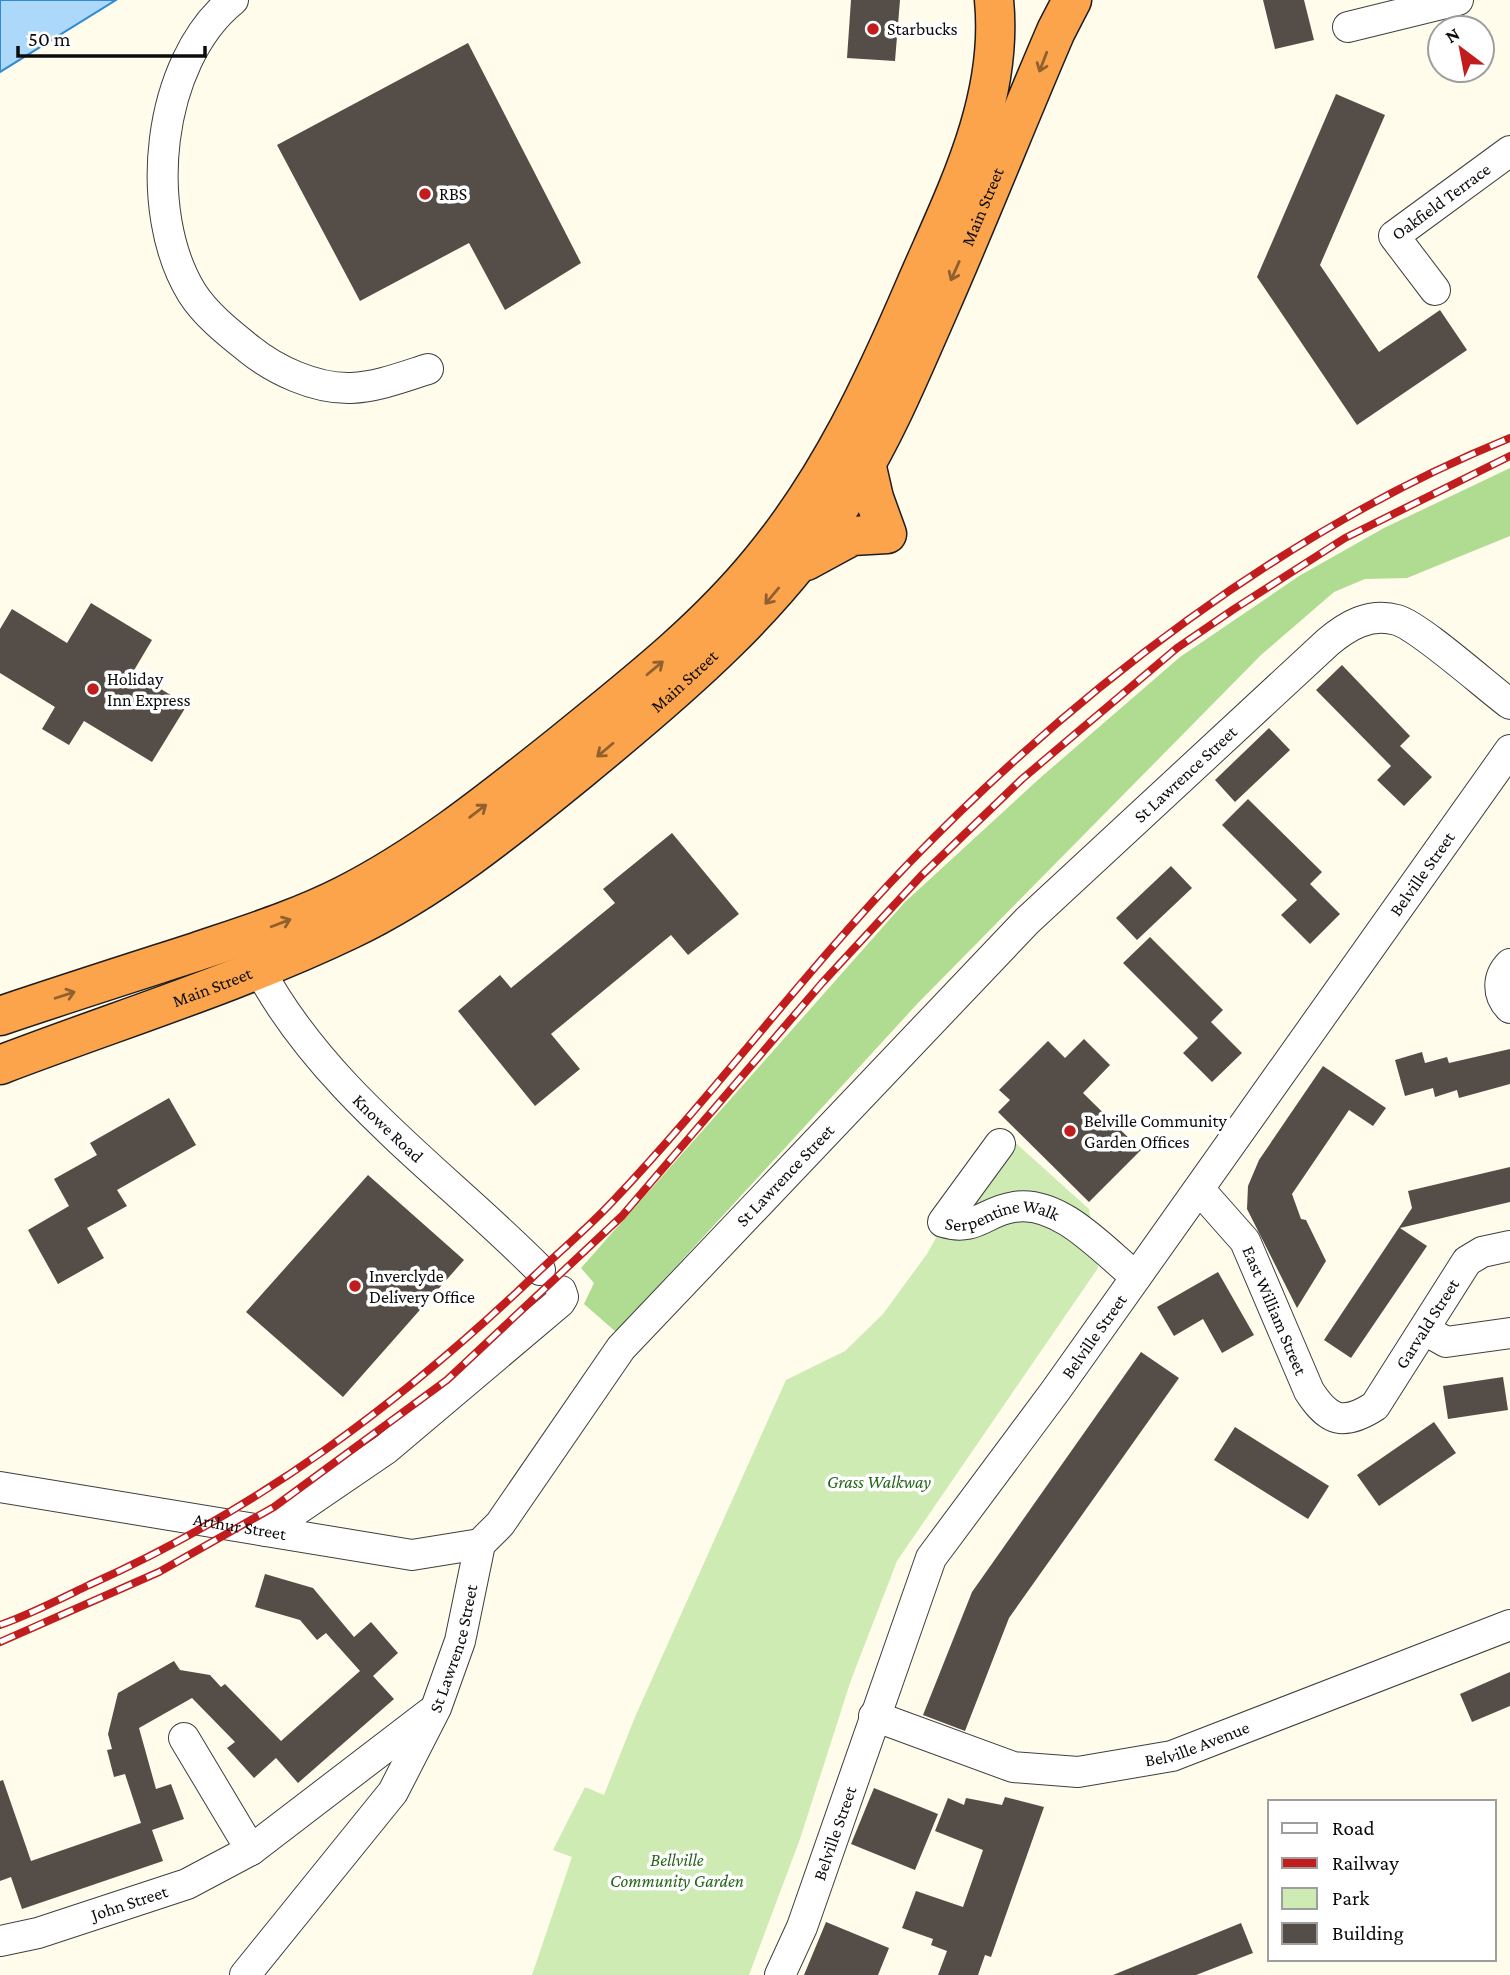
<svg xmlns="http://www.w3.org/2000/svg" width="1510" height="1975" viewBox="0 0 1510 1975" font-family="'Crimson Pro',serif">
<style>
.green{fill:#cdebb3}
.forest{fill:#b0dc91}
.water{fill:#acd9f9;stroke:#308bd4;stroke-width:2}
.building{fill:#554d48}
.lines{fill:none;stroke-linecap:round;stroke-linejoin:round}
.minor-casing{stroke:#3f3f3f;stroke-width:32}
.highway-casing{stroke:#1d1d1d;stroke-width:41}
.minor{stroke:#fff;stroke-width:30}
.highway{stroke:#fca44c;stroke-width:38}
.rail-casing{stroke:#c21d1e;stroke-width:8}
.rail{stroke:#fff;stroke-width:5;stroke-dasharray:16;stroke-linecap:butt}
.oneway{stroke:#90602f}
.poi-dot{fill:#c21d1e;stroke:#fff;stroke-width:2.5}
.labels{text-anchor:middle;stroke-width:7;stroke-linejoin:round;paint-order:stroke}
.poi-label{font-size:18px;fill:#0c0c0c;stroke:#fff;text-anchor:start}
.street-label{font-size:18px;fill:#0c0c0c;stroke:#fff}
.park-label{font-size:18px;font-style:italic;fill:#266619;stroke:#fff}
</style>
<rect width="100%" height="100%" fill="#fffceb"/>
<!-- green -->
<path class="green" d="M998,1127L1089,1209L1098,1268L897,1561L851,1680L800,1839L749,1975H532L572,1857L553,1850L585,1787L604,1795L635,1717L786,1380L845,1351L883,1314L927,1254Z"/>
<!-- forest -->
<path class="forest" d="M1510,468V536L1407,578L1365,579L1334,592L1261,655L918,1003L616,1332L584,1304L594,1283L581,1268L905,902L1040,778L1180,657L1299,576L1384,528Z"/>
<!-- water -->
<path class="water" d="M0,0H116L0,72Z"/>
<!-- building -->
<path class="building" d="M851,0H900L895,61L847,58Z
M1263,0H1304L1314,40L1275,49Z
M468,43L581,263L505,310L469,243L360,301L277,145Z
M1336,94L1385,115L1320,265L1379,352L1440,310L1467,350L1357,425L1257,277Z
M91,603L152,640L133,672L187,705L152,762L84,721L69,745L42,729L55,707L0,673V629L12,609L67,643Z
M1342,665L1410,736L1400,746L1432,777L1404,806L1377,780L1391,766L1316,690Z
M1269,728L1290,750L1235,802L1215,780Z
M1248,799L1322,872L1310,884L1340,914L1310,944L1281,915L1297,900L1222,825Z
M672,833L739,914L688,955L671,935L551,1034L580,1069L535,1106L458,1011L500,975L511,988L615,903L603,889Z
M1171,866L1192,888L1137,940L1116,918Z
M1150,937L1223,1010L1211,1022L1242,1053L1212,1082L1183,1053L1198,1038L1123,963Z
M1084,1039L1110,1065L1083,1093L1141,1150L1089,1202L998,1112L1010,1100L999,1090L1048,1041L1065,1058Z
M1510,1049V1084L1459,1098L1457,1090L1435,1097L1433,1088L1405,1096L1395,1060L1422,1052L1425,1063L1447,1057L1449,1063Z
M1323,1066L1386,1108L1373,1126L1349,1110L1292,1194L1301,1219L1306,1220L1326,1261L1297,1308L1247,1209L1248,1186L1259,1160Z
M169,1098L196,1145L117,1190L127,1206L87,1228L104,1258L58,1284L28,1230L69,1206L54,1179L97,1155L90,1143Z
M1510,1167V1202L1400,1228L1427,1246L1351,1358L1324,1340L1412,1208L1408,1191Z
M368,1175L464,1260L343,1397L246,1312Z
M1218,1272L1254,1335L1222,1353L1203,1319L1174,1336L1157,1307Z
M1141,1352L1179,1378L1009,1618L965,1731L923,1715L972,1592Z
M1503,1377L1508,1410L1448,1419L1443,1386Z
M1434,1422L1456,1453L1379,1506L1357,1475Z
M1235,1427L1329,1486L1308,1519L1214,1460Z
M265,1574L313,1588L354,1637L371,1622L398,1653L373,1676L394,1699L298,1783L276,1758L254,1778L227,1748L235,1742L192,1698L139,1728L156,1789L171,1784L184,1819L152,1830L163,1861L22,1909L11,1877L0,1881V1781L3,1780L31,1861L141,1823L125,1774L114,1777L107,1750L112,1749L108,1734L118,1693L174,1661L180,1670L210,1675L221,1687L225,1684L281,1741L360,1671L326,1633L317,1640L300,1620L255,1607Z
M1510,1672V1706L1472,1722L1460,1694Z
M874,1788L938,1814L915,1870L851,1844Z
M1005,1797L1044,1807L991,1957L985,1955L978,1975H938L947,1951L931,1945L933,1939L902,1928L916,1891L963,1907L983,1850L935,1831L948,1798L964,1805L966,1798L1002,1805Z
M826,1922L889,1948L878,1975H804Z
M1241,1923L1253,1953L1196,1975H1113Z"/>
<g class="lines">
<defs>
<g id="minor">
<path d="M233,0C156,62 142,212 192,293C206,315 229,333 249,349C275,370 315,389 351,388C377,387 403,377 428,369"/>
<path d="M1348,27L1458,0"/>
<path id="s1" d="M1435,290L1394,236L1510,151"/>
<path d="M1510,964C1497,977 1497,995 1510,1008"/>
<path id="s2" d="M259,969C324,1091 445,1174 540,1270"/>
<path id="s3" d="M1000,1144L943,1222C976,1232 985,1211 1014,1207C1059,1199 1104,1251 1136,1277"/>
<path id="s4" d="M1199,1189L1245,1241L1309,1391C1329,1422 1344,1426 1375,1406L1467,1261L1482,1252L1510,1246"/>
<path d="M1425,1330L1446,1342L1510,1333"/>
<path id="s5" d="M0,1487L412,1555L480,1544"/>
<path d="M266,1531L386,1449L560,1302L563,1297L561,1291"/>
<path id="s6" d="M874,1716L1013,1767L1078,1772L1172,1756L1510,1625"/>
<path d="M184,1738L251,1850"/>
<path id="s7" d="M0,1941L38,1933L187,1884L251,1850L430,1713"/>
<path id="s8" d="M245,1975L393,1792L436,1708L460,1641L480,1544L500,1524L621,1348L1027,921L1328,642C1347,626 1370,612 1397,620C1419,626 1487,687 1510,704"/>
<path id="s9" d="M780,1975L802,1927L931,1558L1056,1390L1510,750"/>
</g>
<g id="highway">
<path d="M806,561L852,536L887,534L874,498L866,463"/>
<path d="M0,1016C65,994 131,973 196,952C246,935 298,919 345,895C423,855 490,801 558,747C629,689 702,633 760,562C829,479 874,382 916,284C955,194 1004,101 994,0"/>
<path id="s10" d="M0,1065C115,1021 238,983 349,930C433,890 508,829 579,771C683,686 783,601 853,486C887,431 912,370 938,311C979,218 1016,124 1056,31L1072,0"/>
</g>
</defs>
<!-- minor casing -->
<use href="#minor" class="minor-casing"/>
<!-- highway casing -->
<use href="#highway" class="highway-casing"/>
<!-- minor -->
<use href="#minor" class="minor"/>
<!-- highway -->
<use href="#highway" class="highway"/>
<defs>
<path id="rail" d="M0,1625C31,1614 60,1599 89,1585C259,1509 401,1403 535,1275C561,1250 589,1227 613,1201C716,1092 805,971 909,863C1076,690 1286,529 1510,438
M0,1642L159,1572L274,1507L447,1380L622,1216L822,983L921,876L1022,779L1177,648L1234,609L1345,538L1510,456"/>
</defs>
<!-- rail casing -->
<use href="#rail" class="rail-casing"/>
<!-- rail -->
<use href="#rail" class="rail"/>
</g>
<!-- one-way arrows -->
<defs><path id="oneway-shaft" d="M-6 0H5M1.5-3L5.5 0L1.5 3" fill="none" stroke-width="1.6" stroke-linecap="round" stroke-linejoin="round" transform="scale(1.75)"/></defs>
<g class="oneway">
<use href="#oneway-shaft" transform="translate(1043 62) rotate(111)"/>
<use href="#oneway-shaft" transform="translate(955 271) rotate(114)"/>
<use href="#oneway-shaft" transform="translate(772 596) rotate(130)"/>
<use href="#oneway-shaft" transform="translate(655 668) rotate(-40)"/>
<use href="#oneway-shaft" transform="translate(605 750) rotate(140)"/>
<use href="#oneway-shaft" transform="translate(478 811) rotate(-37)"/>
<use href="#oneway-shaft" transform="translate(281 923) rotate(-21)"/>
<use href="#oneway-shaft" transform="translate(65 995) rotate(-18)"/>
</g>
<!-- markers -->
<g class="poi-dot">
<circle cx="873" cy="29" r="7"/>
<circle cx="425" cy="194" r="7"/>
<circle cx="93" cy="689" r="7"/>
<circle cx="1070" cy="1131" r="7"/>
<circle cx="355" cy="1286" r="7"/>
</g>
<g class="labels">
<!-- poi labels -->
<g class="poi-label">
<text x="887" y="35">Starbucks</text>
<text x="439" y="200">RBS</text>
<text x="107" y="685">Holiday<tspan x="107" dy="21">Inn Express</tspan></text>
<text x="1084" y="1127">Belville Community<tspan x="1084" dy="21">Garden Offices</tspan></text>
<text x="369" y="1282">Inverclyde<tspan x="369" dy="21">Delivery Office</tspan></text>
</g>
<!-- street labels -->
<g class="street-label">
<text dy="6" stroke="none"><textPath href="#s1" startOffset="126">Oakfield Terrace</textPath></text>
<text dy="6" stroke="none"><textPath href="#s10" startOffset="1360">Main Street</textPath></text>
<text dy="6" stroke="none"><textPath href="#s10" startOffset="793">Main Street</textPath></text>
<text dy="6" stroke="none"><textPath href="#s8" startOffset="1547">St Lawrence Street</textPath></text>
<text dy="6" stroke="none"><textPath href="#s9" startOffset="1286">Belville Street</textPath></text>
<text dy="6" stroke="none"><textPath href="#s10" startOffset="226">Main Street</textPath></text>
<text dy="6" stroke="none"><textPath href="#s2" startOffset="206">Knowe Road</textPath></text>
<text dy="6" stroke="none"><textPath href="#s8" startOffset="980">St Lawrence Street</textPath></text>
<text dy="6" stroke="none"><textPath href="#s3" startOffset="158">Serpentine Walk</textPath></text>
<text dy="6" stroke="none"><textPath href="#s4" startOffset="145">East William Street</textPath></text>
<text dy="6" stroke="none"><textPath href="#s4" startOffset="410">Garvald Street</textPath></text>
<text dy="6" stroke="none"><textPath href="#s9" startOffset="719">Belville Street</textPath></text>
<text dy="6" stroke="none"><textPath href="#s5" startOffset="243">Arthur Street</textPath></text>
<text dy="6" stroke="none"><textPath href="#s8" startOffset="392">St Lawrence Street</textPath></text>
<text dy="6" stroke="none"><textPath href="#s6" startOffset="336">Belville Avenue</textPath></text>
<text dy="6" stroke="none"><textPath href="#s9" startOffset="152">Belville Street</textPath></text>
<text dy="6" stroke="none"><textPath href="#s7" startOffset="135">John Street</textPath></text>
</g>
<!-- park labels -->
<g class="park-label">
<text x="879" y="1488">Grass Walkway</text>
<text x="677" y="1866">Bellville<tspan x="677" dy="21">Community Garden</tspan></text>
</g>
</g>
<!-- legend -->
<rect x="1268" y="1800" width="228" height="161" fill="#ffffff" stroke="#9e9e9e" stroke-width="2"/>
<rect x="1282" y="1823" width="35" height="10" fill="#ffffff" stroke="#9e9e9e" stroke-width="2"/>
<text x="1332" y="1835" font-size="21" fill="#0c0c0c">Road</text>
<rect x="1282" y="1858" width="35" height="10" fill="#c21d1e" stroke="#9e9e9e" stroke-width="2"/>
<text x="1332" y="1870" font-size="21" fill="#0c0c0c">Railway</text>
<rect x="1282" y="1888" width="35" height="21" fill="#cdebb3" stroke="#9e9e9e" stroke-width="2"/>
<text x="1332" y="1905" font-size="21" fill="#0c0c0c">Park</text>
<rect x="1282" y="1923" width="35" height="21" fill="#554d48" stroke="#9e9e9e" stroke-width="2"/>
<text x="1332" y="1940" font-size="21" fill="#0c0c0c">Building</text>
<!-- north arrow -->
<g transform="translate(1461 49) rotate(328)"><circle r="33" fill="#ffffff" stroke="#9e9e9e" stroke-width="2"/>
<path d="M0-5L12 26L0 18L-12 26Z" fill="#c21d1e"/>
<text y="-10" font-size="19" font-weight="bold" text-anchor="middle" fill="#0c0c0c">N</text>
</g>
<!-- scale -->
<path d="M18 46v10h187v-10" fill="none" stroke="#0c0c0c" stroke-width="3.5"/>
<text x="28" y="46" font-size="21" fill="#0c0c0c" stroke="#ffffff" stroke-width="5" paint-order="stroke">50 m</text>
</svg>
